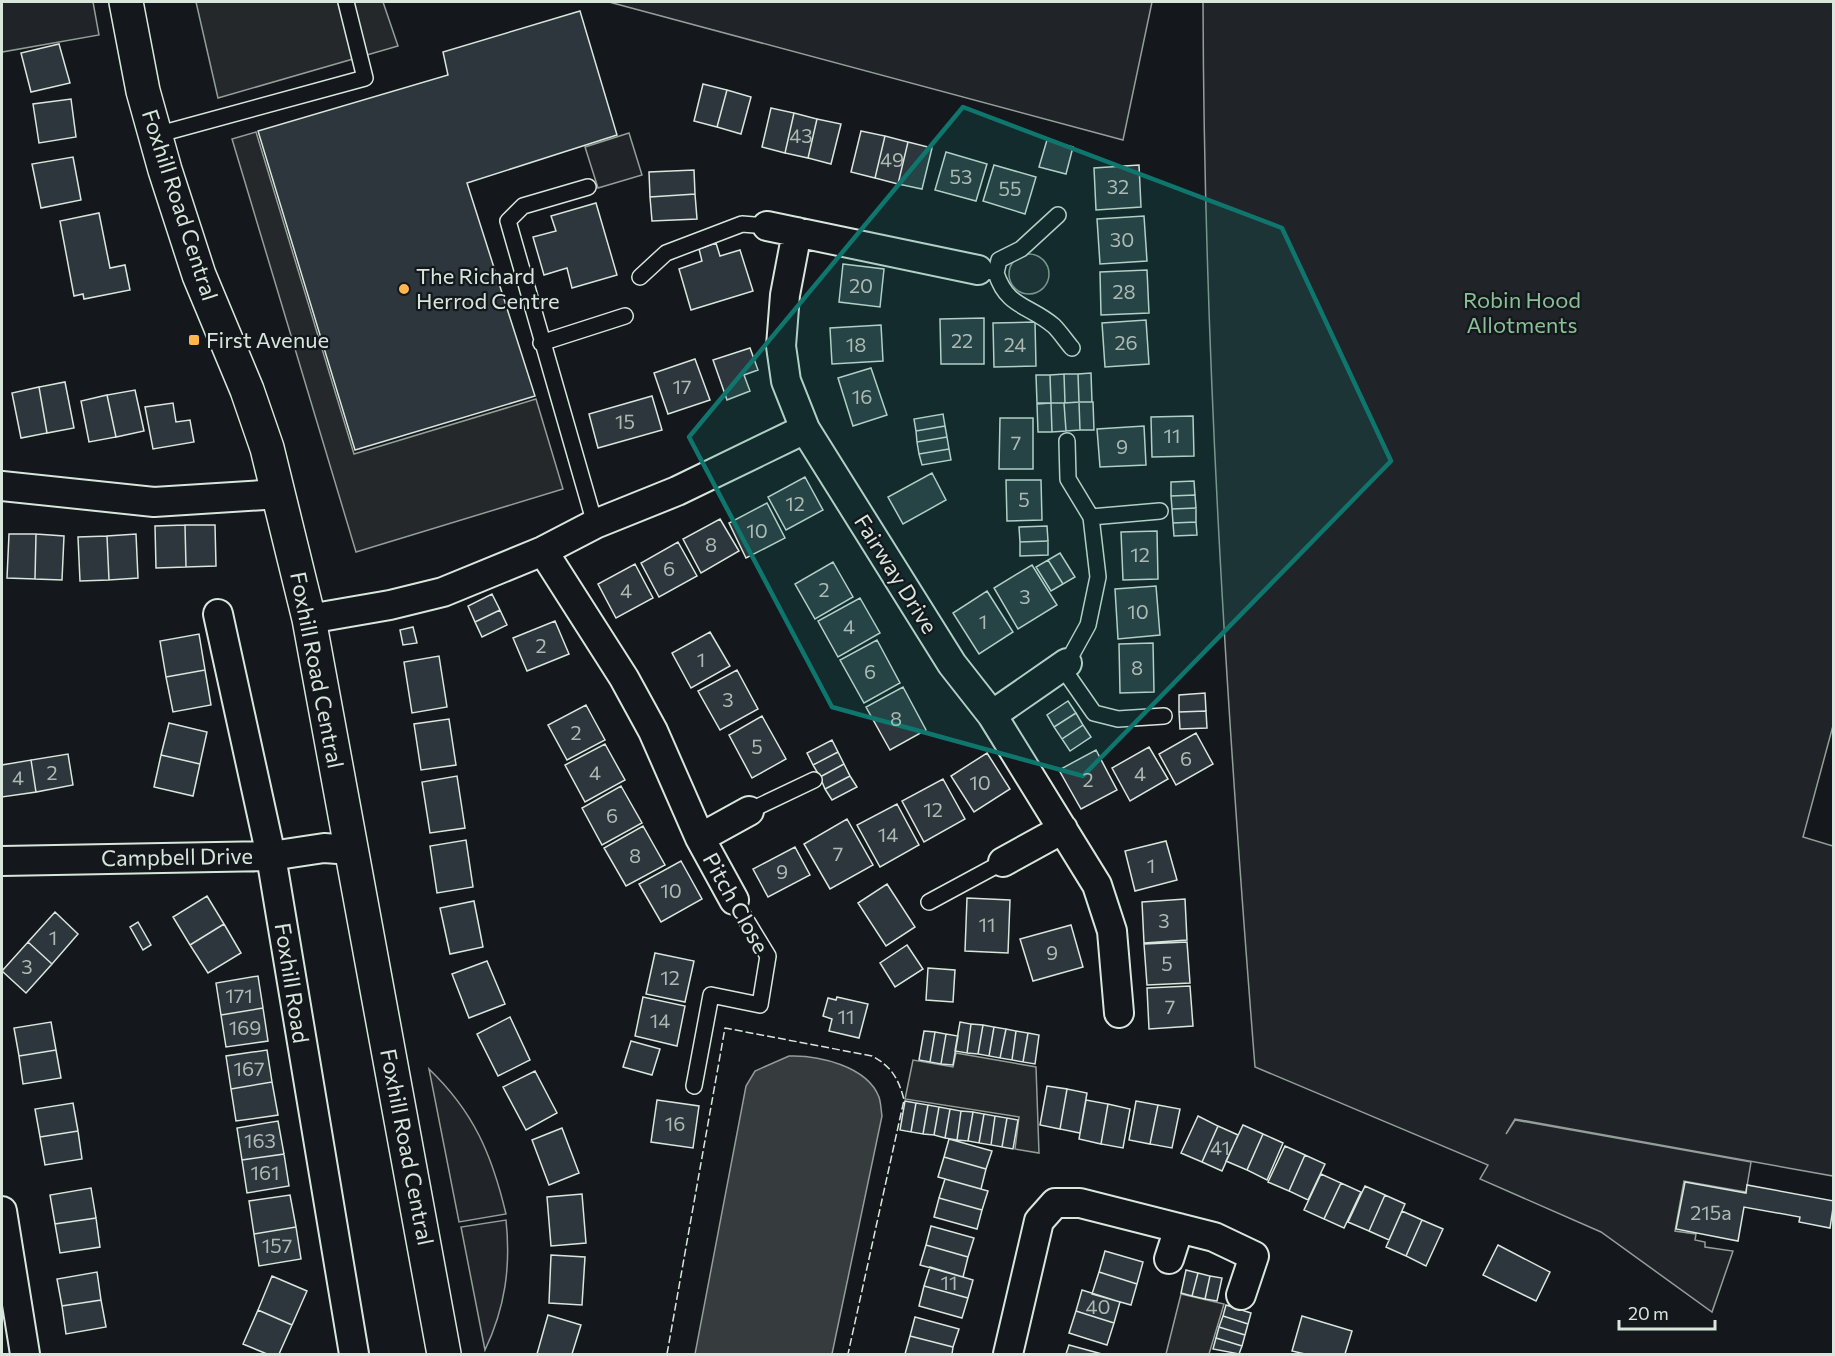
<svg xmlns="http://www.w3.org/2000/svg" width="1835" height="1356" viewBox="0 0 1835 1356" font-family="Commissioner,sans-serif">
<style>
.green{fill:#202428;stroke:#939e99;stroke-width:1.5}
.parking{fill:#24282b;stroke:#939e99;stroke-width:1.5}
.water{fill:#363b3e;stroke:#939e99;stroke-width:1.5}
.building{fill:#2c363c;stroke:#d8e6dc;stroke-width:1.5}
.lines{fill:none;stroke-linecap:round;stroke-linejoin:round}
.lane-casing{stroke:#d8e6dc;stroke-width:18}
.street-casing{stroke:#d8e6dc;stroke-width:32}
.secondary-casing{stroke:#d8e6dc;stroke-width:36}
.lane{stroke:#14181c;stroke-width:15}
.street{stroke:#14181c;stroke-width:28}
.secondary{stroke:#14181c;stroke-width:33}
.fence{stroke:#d8e6dc;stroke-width:1.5;stroke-dasharray:8 3;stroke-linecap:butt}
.marked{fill:#0f766e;fill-opacity:0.2;stroke:#0f766e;stroke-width:4.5;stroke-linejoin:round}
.poi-dot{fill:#ffb74d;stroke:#14181c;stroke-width:2}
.labels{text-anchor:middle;stroke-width:4.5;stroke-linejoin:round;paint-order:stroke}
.number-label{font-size:20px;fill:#adbab4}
.street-label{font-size:22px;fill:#d8e6dc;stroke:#14181c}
.poi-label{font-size:22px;fill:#d8e6dc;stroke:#14181c;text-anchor:start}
.park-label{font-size:22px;fill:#8ac095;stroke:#14181c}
</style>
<rect width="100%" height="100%" fill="#14181c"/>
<!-- green -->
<path class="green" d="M2,2H93L99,35L2,52Z
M609,2H1152L1123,140Z
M1203,2H1833L1834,722L1803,837L1833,846V1176L1515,1119L1506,1134L1515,1120L1751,1162L1746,1192L1684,1181L1675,1231L1696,1234L1695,1240L1705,1242V1247L1733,1251L1712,1312L1601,1232L1480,1179L1488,1165L1255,1067C1227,713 1204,357 1203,2Z
M629,133L642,175L598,188L585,147Z
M1009 274a20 20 0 1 1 40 0a20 20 0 1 1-40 0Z
M429,1069C474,1112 492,1155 506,1214L459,1222Z
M506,1220C511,1267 505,1308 485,1350L461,1227Z"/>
<!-- parking -->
<path class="parking" d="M196,2H383L398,46L218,98Z
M256,132L354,454L536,399L563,489L356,552L232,139Z
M956,1053L1036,1067L1039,1153L1015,1149L1019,1117L905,1099L913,1060L953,1067Z
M1181,1294L1224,1304L1209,1354H1166Z"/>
<!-- water -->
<path class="water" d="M789,1056C818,1055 867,1066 879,1097C881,1103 881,1110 882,1116L832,1354H695L746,1086L755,1071Z"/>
<!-- building -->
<path class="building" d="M580,11L617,135L467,183L535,396L355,450L258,131L448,75L443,52Z
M59,44L70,83L31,92L21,53Z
M703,84L727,90L717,127L694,121Z
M727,90L751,97L741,134L717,127Z
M71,99L76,137L39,143L33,104Z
M771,108L794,113L785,153L762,147Z
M794,113L817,119L808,158L785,153Z
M817,119L841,124L831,164L808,158Z
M861,131L885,136L875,178L851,172Z
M885,136L908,142L898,184L875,178Z
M1047,140L1073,147L1066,174L1039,167Z
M908,142L932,148L922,189L898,184Z
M946,152L987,164L976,201L935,190Z
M73,157L81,200L41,208L32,164Z
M994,165L1036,177L1025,214L983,201Z
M1139,165L1141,207L1096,210L1094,168Z
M694,170L695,194L650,197L649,172Z
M695,194L697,219L652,221L650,197Z
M596,203L617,275L572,288L567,268L544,275L533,237L556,231L551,216Z
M99,213L110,268L125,265L130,290L84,299L83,294L74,296L60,221Z
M1144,216L1147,261L1100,264L1097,219Z
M716,243L720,256L740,250L753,291L691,310L679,269L702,261L699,249Z
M843,264L884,269L880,307L839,302Z
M1147,270L1149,313L1101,315L1100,272Z
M984,318V364H941L940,319Z
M1146,320L1149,364L1105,367L1102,323Z
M1035,322L1036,366L994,367L993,323Z
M881,325L883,361L832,364L830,328Z
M750,348L758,370L744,375L750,391L727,400L713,360Z
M695,359L710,400L668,414L654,373Z
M871,368L887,415L853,426L838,378Z
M1091,373L1092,402H1079L1078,374Z
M1064,374L1065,403H1051L1050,375Z
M1064,374H1078L1079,402L1065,403Z
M1036,375H1050L1051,403H1037Z
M65,382L74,428L47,433L39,387Z
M39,387L47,433L21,438L12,393Z
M135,390L144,431L116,437L107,395Z
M107,395L116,437L89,442L81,401Z
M652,396L662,430L598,448L589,414Z
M1079,402L1080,430L1066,431L1064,403Z
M1079,402H1093L1094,430H1080Z
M173,403L176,422L190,420L194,442L153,449L145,407Z
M1051,403L1052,432H1038L1037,404Z
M1051,403H1064L1066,431L1052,432Z
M943,414L945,426L916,431L914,419Z
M1193,416L1194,456L1152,457L1151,417Z
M1000,418H1033V469H999Z
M945,426L947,437L917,442L916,431Z
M1144,426L1146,465L1100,467L1097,429Z
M947,437L949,449L919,454L917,442Z
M949,449L951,460L922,465L919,454Z
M932,473L946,500L903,524L888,497Z
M805,477L823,510L786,530L768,497Z
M1006,480H1041L1042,520L1007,521Z
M1194,481L1195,495L1171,496V482Z
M1195,495L1196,508L1172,509L1171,496Z
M767,503L785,538L746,558L729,523Z
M1196,508V522L1173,523L1172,509Z
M720,519L739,551L701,573L683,539Z
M1196,522L1197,535L1174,536L1173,523Z
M185,525L186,567L156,568L155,526Z
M185,525H215L216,566L186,567Z
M1047,526L1048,541L1020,542L1019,527Z
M1157,531L1158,579L1123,580L1121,532Z
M9,534H36L35,579L7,578Z
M36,534L64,536L62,580L35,579Z
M136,534L138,578L109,580L107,536Z
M107,536L109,580L80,581L78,537Z
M1048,541V555L1020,556V542Z
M678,542L697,576L659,597L641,563Z
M1060,553L1075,577L1063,584L1048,560Z
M1048,560L1063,584L1051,591L1036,567Z
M833,562L853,597L815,619L795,584Z
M635,564L653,598L616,618L598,584Z
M1032,565L1057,605L1018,629L994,588Z
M1156,586L1160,635L1118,639L1115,589Z
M987,591L1013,632L979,654L953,613Z
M492,594L500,610L475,622L468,606Z
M860,598L880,633L838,657L818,621Z
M500,610L507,625L482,637L475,622Z
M555,621L569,654L527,671L513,638Z
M413,627L417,643L403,645L400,630Z
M710,632L730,666L691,688L672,653Z
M199,634L205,670L166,677L160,641Z
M877,640L900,683L864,703L840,660Z
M1153,643L1154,692L1120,693L1119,644Z
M439,656L447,707L412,713L404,662Z
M205,670L211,705L173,712L166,677Z
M737,670L758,709L720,730L698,691Z
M903,687L926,730L890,750L866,707Z
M1205,693L1206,711L1179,712V695Z
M1068,701L1076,713L1054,727L1047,715Z
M586,705L605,740L567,760L548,725Z
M1206,711L1207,728L1180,729L1179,712Z
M1076,713L1083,725L1062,739L1054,727Z
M762,716L786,759L752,778L729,735Z
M449,719L456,765L421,770L414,724Z
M169,723L207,732L200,764L161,755Z
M1083,725L1091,737L1070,751L1062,739Z
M1196,733L1213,764L1176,785L1159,754Z
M832,740L838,752L813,765L807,753Z
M605,744L625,780L585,802L565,765Z
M1149,747L1168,779L1130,801L1112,768Z
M1096,750L1117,790L1081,809L1059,770Z
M838,752L844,764L820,777L813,765Z
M987,753L1010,789L974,812L951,776Z
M68,754L73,785L36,792L31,760Z
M161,755L200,764L193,796L154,787Z
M31,760L36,792L2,797V765Z
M844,764L850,776L825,789L820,777Z
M457,776L465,828L430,833L422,782Z
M850,776L857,787L832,800L825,789Z
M943,779L965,819L924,842L902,801Z
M621,786L642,823L602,845L582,808Z
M897,804L919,845L880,867L857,825Z
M847,819L873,865L830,889L804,844Z
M643,826L665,865L626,886L604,848Z
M466,840L473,887L437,893L430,846Z
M1166,841L1177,880L1135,891L1125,851Z
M795,847L810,875L768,897L753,869Z
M681,861L702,899L661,922L639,884Z
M887,884L915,927L886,946L858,903Z
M207,896L224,924L190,945L173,917Z
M967,898L1010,900L1008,953L965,951Z
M1185,899L1187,940L1144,943L1142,902Z
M474,901L483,947L450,954L440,908Z
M55,912L78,934L52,964L28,942Z
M138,922L151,945L143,950L130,927Z
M224,924L241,953L208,973L190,945Z
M1071,925L1083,967L1033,981L1020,939Z
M28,942L52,964L26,993L2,971Z
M1187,942L1190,983L1147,985L1144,944Z
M907,945L923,969L895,987L880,963Z
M655,953L694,961L685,1002L646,994Z
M487,961L505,1004L469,1018L452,974Z
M928,968L955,970L953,1002L926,1000Z
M258,976L263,1008L221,1015L216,983Z
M1190,986L1193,1026L1149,1029L1147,988Z
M643,997L685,1006L677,1046L635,1036Z
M837,997L868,1004L859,1038L829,1031L832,1019L823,1016L828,998L836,1000Z
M263,1008L268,1041L226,1047L221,1015Z
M510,1017L530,1060L498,1076L477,1034Z
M51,1022L56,1050L19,1056L14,1028Z
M960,1022L971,1024L967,1053L955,1051Z
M971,1024L983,1025L978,1054L967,1053Z
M983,1025L994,1027L989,1056L978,1054Z
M994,1027L1006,1029L1000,1058L989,1056Z
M1006,1029L1016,1031L1012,1060L1000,1058Z
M924,1031L935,1032L930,1062L919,1060Z
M1016,1031L1028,1033L1023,1062L1012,1060Z
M935,1032L946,1034L941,1064L930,1062Z
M1028,1033L1039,1035L1035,1064L1023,1062Z
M946,1034L958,1036L953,1065L941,1064Z
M631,1041L660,1049L652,1075L623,1067Z
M56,1050L61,1078L23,1084L19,1056Z
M267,1050L272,1082L231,1089L226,1056Z
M535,1071L557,1113L526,1130L503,1087Z
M272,1082L278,1115L236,1121L231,1089Z
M1047,1086L1067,1089L1060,1129L1040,1125Z
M1067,1089L1087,1093L1080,1133L1060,1129Z
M657,1100L699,1106L693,1148L651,1142Z
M1086,1100L1108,1104L1101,1144L1079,1139Z
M905,1101L916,1103L911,1132L900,1130Z
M1136,1101L1158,1105L1150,1144L1129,1140Z
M73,1103L78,1131L40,1137L35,1109Z
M916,1103L928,1105L923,1134L911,1132Z
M1108,1104L1130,1109L1123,1148L1101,1144Z
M928,1105L939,1107L934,1135L923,1134Z
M1158,1105L1180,1109L1172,1148L1150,1144Z
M939,1107L950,1109L945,1138L934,1135Z
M950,1109L961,1111L957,1140L945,1138Z
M961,1111L973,1112L968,1141L957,1140Z
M973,1112L984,1114L979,1143L968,1141Z
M984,1114L995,1116L991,1145L979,1143Z
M995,1116L1007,1118L1002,1147L991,1145Z
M1198,1116L1218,1126L1202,1162L1181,1153Z
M1007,1118L1018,1120L1013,1149L1002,1147Z
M278,1121L284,1154L242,1160L237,1128Z
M1243,1125L1263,1134L1247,1170L1226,1161Z
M1218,1126L1238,1135L1222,1171L1202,1162Z
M562,1128L579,1173L549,1185L532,1140Z
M78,1131L82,1159L45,1165L40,1137Z
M1263,1134L1283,1143L1267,1180L1247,1170Z
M949,1139L992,1151L986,1169L944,1157Z
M1285,1146L1305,1155L1289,1191L1268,1182Z
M284,1154L289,1186L247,1193L242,1160Z
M1305,1155L1325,1164L1308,1200L1289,1191Z
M944,1157L986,1169L981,1189L938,1177Z
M1321,1174L1341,1183L1324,1219L1304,1210Z
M945,1179L988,1191L982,1210L939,1198Z
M1685,1182L1746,1193L1747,1185L1834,1201L1830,1228L1799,1222L1800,1217L1744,1207L1738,1241L1676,1229Z
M1341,1183L1361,1192L1344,1228L1324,1219Z
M1365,1186L1385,1195L1369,1231L1348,1222Z
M91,1188L96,1218L55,1224L50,1195Z
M582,1194L586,1243L551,1246L547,1197Z
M290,1195L296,1227L254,1234L249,1201Z
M1385,1195L1405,1204L1389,1240L1369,1231Z
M939,1198L982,1210L977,1229L934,1217Z
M1402,1211L1422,1220L1406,1256L1386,1247Z
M96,1218L100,1247L60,1253L55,1224Z
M1422,1220L1443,1229L1426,1266L1406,1256Z
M931,1226L974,1238L968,1257L926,1245Z
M296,1227L301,1259L259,1266L254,1234Z
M926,1245L968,1257L963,1277L920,1265Z
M1498,1245L1550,1272L1536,1301L1483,1275Z
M1105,1251L1143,1262L1137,1284L1099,1272Z
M551,1255L585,1257L582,1305L549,1303Z
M930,1267L973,1280L968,1298L924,1286Z
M1186,1270L1198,1273L1192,1296L1181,1293Z
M97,1272L101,1300L62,1306L57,1279Z
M1099,1272L1137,1284L1131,1305L1092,1294Z
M1198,1273L1210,1276L1205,1299L1192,1296Z
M272,1276L307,1291L292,1325L258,1310Z
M1210,1276L1222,1278L1217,1301L1205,1299Z
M924,1286L968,1298L962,1318L919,1306Z
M1082,1290L1120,1302L1114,1323L1076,1311Z
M101,1300L106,1327L66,1334L62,1306Z
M1226,1305L1251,1313L1248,1324L1223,1316Z
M258,1310L292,1325L279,1354H267L243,1344Z
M1076,1311L1114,1323L1107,1345L1069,1333Z
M548,1315L581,1325L572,1354H537Z
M1223,1316L1248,1324L1245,1335L1219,1327Z
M1302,1316L1352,1331L1345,1354H1305L1292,1351Z
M915,1317L959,1329L953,1347L910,1336Z
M1219,1327L1245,1335L1242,1346L1216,1338Z
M910,1336L953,1347L952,1354H905Z
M1216,1338L1242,1346L1239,1354L1213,1349Z
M1069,1345L1102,1354H1066Z"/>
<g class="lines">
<defs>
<path id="lane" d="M156,135L365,78L346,2
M588,187L523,206L508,221L595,524
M988,271L996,273L999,260L1021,249L1058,215
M996,273C1007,308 1030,305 1054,326C1060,332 1066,341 1072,348
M640,277L666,253L742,224L767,226
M541,343L625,316
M1091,517L1160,511
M1067,663L1088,625L1098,577L1091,517L1068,479L1067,441
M1062,667L1094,713L1118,719L1164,716
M749,811L814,780
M929,902L1003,862
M694,1086L711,995L760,1005L768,956L734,900"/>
<path id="street" d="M767,226L978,270
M797,232L785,295L781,346L786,381L805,429L952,664L992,715L1097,885L1112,931L1119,1013
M2,486L154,502L279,494
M543,551L624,678L653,731L700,838L734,900
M218,614L271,856L354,1354
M309,619L390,605L443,592L543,551L595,524L677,491L805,429
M992,715L1067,663
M700,838L749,811
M2,861L271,856L324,848L352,850
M1003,862L1063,829
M2,1211L25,1354
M1169,1259L1179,1228
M1008,1354L1039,1221L1055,1203H1080L1214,1237L1254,1256L1241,1295"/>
<path id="secondary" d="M126,2L143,91L165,170L199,275L247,390L267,448L309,619L444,1354"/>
</defs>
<!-- lane casing -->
<use href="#lane" class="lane-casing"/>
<!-- street casing -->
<use href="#street" class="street-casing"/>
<!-- secondary casing -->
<use href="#secondary" class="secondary-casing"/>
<!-- lane -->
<use href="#lane" class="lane"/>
<!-- street -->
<use href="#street" class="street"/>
<!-- secondary -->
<use href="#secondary" class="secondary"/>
<!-- fence -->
<path class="fence" d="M667,1354L725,1028L872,1056C891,1066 899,1079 904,1100L848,1354"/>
</g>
<!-- marked area -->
<path class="marked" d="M963,107L1282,228L1391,461L1083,776L832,707L689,437Z"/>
<!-- markers -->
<g class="poi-dot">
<circle cx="404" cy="289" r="6"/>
<rect x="188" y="334" width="12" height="12" rx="3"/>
</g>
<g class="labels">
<!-- number labels -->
<g class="number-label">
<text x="801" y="143">43</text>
<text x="892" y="167">49</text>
<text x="961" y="184">53</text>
<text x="1118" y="194">32</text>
<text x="1010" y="196">55</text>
<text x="1122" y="247">30</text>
<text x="861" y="293">20</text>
<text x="1124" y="299">28</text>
<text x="962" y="348">22</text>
<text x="1126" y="350">26</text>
<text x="856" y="352">18</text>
<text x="1015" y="352">24</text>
<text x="682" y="394">17</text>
<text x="862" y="404">16</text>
<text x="625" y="429">15</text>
<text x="1172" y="443">11</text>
<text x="1016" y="450">7</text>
<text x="1122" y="454">9</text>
<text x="1024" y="507">5</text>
<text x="795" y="511">12</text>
<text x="757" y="538">10</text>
<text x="711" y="552">8</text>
<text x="1140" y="562">12</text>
<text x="669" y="576">6</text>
<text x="824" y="597">2</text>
<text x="626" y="598">4</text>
<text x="1025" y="604">3</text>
<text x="1138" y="619">10</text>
<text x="983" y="629">1</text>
<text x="849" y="634">4</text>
<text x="541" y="653">2</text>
<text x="701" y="667">1</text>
<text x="1137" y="675">8</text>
<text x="870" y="679">6</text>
<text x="728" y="707">3</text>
<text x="896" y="726">8</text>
<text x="576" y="740">2</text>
<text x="757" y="754">5</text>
<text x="1186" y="766">6</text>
<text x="52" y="780">2</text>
<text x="595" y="780">4</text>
<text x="1140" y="781">4</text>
<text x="18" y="785">4</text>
<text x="1088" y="787">2</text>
<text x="980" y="790">10</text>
<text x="933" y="817">12</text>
<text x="612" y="823">6</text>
<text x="888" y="842">14</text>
<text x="838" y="861">7</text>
<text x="635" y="863">8</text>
<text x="1151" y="873">1</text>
<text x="782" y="879">9</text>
<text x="671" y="898">10</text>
<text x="1164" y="928">3</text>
<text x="987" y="932">11</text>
<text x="53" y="945">1</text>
<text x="1052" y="960">9</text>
<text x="1167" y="971">5</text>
<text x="27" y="974">3</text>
<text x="670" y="985">12</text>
<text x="239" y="1003">171</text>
<text x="1170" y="1014">7</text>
<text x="846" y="1024">11</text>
<text x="660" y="1028">14</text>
<text x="245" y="1035">169</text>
<text x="249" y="1076">167</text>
<text x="675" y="1131">16</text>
<text x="260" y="1148">163</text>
<text x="1220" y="1155">41</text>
<text x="265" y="1180">161</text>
<text x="1711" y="1220">215a</text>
<text x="277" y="1253">157</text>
<text x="949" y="1290">11</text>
<text x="1098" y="1314">40</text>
</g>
<!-- street labels -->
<g class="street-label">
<text transform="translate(180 205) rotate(72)" y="8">Foxhill Road Central</text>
<text transform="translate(896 574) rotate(58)" y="8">Fairway Drive</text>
<text transform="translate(317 670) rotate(79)" y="8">Foxhill Road Central</text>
<text transform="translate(177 857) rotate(-1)" y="8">Campbell Drive</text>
<text transform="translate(736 903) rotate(61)" y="8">Pitch Close</text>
<text transform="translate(292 983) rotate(81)" y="8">Foxhill Road</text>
<text transform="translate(407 1147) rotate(79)" y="8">Foxhill Road Central</text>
</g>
<!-- poi labels -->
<g class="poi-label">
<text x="416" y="284">The Richard<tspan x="416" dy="25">Herrod Centre</tspan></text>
<text x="206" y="348">First Avenue</text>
</g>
<!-- park labels -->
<g class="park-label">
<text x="1522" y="308">Robin Hood<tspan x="1522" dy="25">Allotments</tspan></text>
</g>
</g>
<!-- border -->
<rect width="1835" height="1356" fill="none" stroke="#d8e6dc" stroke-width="6"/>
<!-- scale -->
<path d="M1619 1320v9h96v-9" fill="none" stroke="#d8e6dc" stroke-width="3"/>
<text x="1628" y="1320" font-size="18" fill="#d8e6dc" stroke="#14181c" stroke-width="4.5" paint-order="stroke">20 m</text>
</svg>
